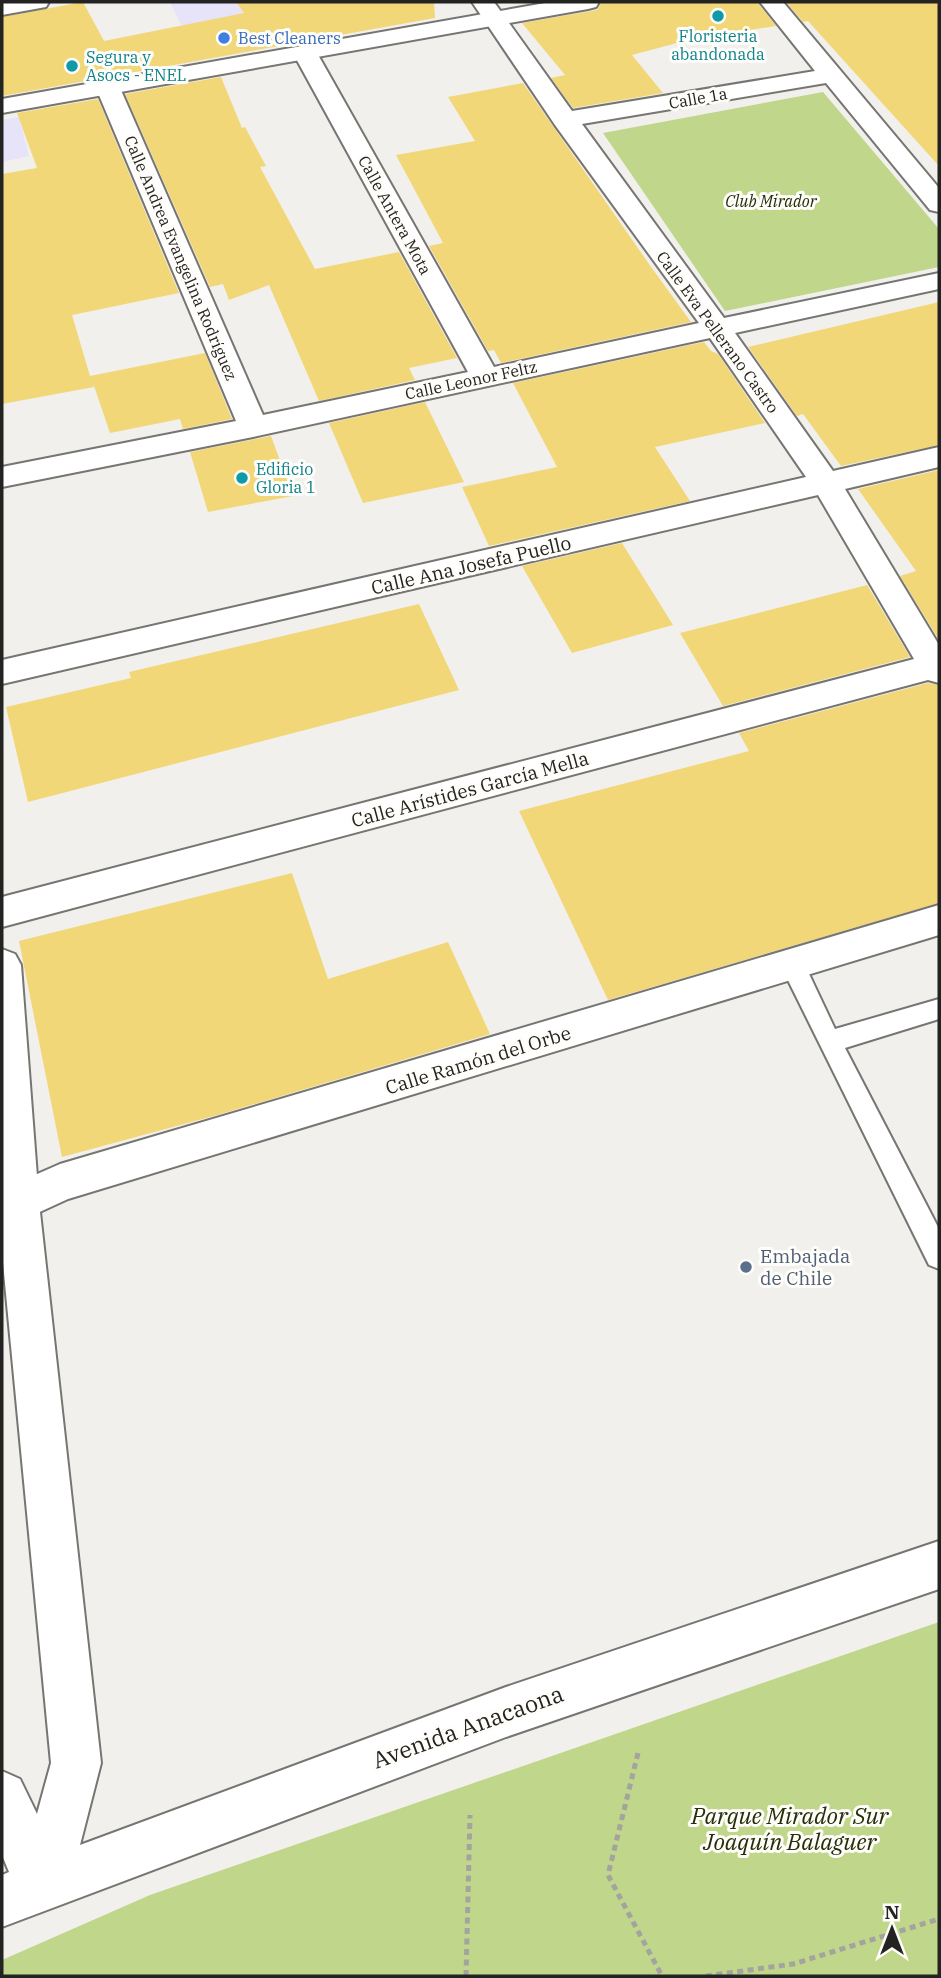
<svg xmlns="http://www.w3.org/2000/svg" width="941" height="1978" viewBox="0 0 941 1978" font-family="'IBM Plex Serif',serif">
<style>
.commercial{fill:#e7e3f9}
.green{fill:#bfd68b}
.building{fill:#f2d779}
.lines{fill:none;stroke-linecap:round;stroke-linejoin:round}
.lane-casing{stroke:#767571;stroke-width:4}
.street-casing{stroke:#767571;stroke-width:4}
.secondary-casing{stroke:#767571;stroke-width:4}
.path{stroke:#a4a3a0;stroke-width:5;stroke-dasharray:6 4.5;stroke-linecap:butt}
.lane{fill:#fff;fill-rule:evenodd}
.street{fill:#fff;fill-rule:evenodd}
.secondary{fill:#fff;fill-rule:evenodd}
.culture-dot{fill:#0f9aa8;stroke:#fefdf9;stroke-width:2.5}
.shop-dot{fill:#3f7fe0;stroke:#fefdf9;stroke-width:2.5}
.service-dot{fill:#5c6f8a;stroke:#fefdf9;stroke-width:2.5}
.labels{text-anchor:middle;stroke-width:6;stroke-linejoin:round;paint-order:stroke}
.far-culture-label{font-size:16px;fill:#0d838f;stroke:#fefdf9;text-anchor:start}
.far-shop-label{font-size:16px;fill:#366cbe;stroke:#fefdf9;text-anchor:start}
.far-street-label{font-size:16px;fill:#232322;stroke:#fefdf9}
.far-park-label{font-size:16px;font-style:italic;fill:#242e08;stroke:#fefdf9}
.street-label{font-size:19px;fill:#232322;stroke:#fefdf9}
.service-label{font-size:19px;fill:#4e5e75;stroke:#fefdf9;text-anchor:start}
.near-street-label{font-size:23px;fill:#232322;stroke:#fefdf9}
.near-park-label{font-size:23px;font-style:italic;fill:#242e08;stroke:#fefdf9}
</style>
<rect width="100%" height="100%" fill="#f1f0ec"/>
<!-- commercial -->
<path class="commercial" d="M170,2H236L244,13L182,27Z
M19,117L29,156L2,162V120Z"/>
<!-- green -->
<path class="green" d="M823,92L939,229V267L725,311L603,133Z
M939,1622V1976H2V1960L150,1895Z"/>
<!-- building -->
<path class="building" d="M83,2L104,41L244,13L236,2H434L435,18L2,96V17Z
M602,2H757L776,26L692,39L632,55L663,93L573,108L551,78L565,75L522,23L597,10Z
M786,2H939V166L808,21L803,22Z
M221,77L242,128L245,127L266,166L260,167L315,269L399,252L457,358L409,368L415,380L319,401L269,285L229,300L223,284L210,287L125,94Z
M523,83L649,264L691,322L501,363L494,350L488,351L429,246L443,243L396,155L475,141L448,97Z
M98,99L179,293L72,315L90,376L205,353L232,419L183,429L180,419L110,433L92,380L94,387L2,404V174L37,168L17,113Z
M939,302V445L841,466L803,414L797,416L748,347Z
M704,342L711,351L718,354L765,423L655,447L690,501L489,546L462,487L557,467L513,383Z
M425,402L464,482L363,503L329,423Z
M271,436L293,496L208,512L190,452Z
M939,470V640L900,576L916,571L858,489Z
M622,543L673,625L572,653L522,566Z
M867,585L910,657L723,706L680,633Z
M419,604L459,690L28,802L6,707L131,678L129,672Z
M928,683L939,685V903L608,1000L519,811L749,751L739,733Z
M292,873L328,979L448,942L490,1034L221,1114L62,1157L19,941Z"/>
<g class="lines">
<defs>
<path id="lane" d="M793,956L802,959L835,1029L939,999V1019L845,1048L939,1229V1269L929,1265L781,966L784,959Z"/>
<path id="street" d="M2,2H49L46,7L2,15Z
M472,2H494L572,111L815,71L760,2H783L939,188V212L930,210L826,83L582,124L724,318L939,273V289L735,333L833,471L939,447V467L845,489L939,645V683L928,680L2,927V897L914,659L818,495L2,684V660L806,477L710,338L253,437L2,487V467L236,421L96,88L99,83L108,81L117,83L120,88L263,415L468,372L293,53L297,48H313L317,53L494,367L699,323L555,125Z
M939,905V935L68,1199L18,1222L3,1217L2,1213L3,1189L60,1164Z"/>
<path id="secondary" d="M551,2H599L596,7L588,9L2,113V99Z
M2,949L15,954L21,965L39,1203L101,1763L80,1845L506,1687L939,1541V1589L506,1737L2,1927V1875L9,1872L2,1855V1771L20,1779L37,1814L51,1763L2,1252Z"/>
</defs>
<!-- lane casing -->
<use href="#lane" class="lane-casing"/>
<!-- street casing -->
<use href="#street" class="street-casing"/>
<!-- secondary casing -->
<use href="#secondary" class="secondary-casing"/>
<!-- path -->
<path class="path" d="M638,1753L608,1875L662,1976
M466,1976L470,1815
M706,1976L793,1964L939,1919"/>
<!-- lane -->
<use href="#lane" class="lane"/>
<!-- street -->
<use href="#street" class="street"/>
<!-- secondary -->
<use href="#secondary" class="secondary"/>
</g>
<!-- markers -->
<g class="culture-dot">
<circle cx="718" cy="16" r="7"/>
<circle cx="72" cy="66" r="7"/>
<circle cx="242" cy="478" r="7"/>
</g>
<circle class="shop-dot" cx="224" cy="38" r="7"/>
<circle class="service-dot" cx="746" cy="1267" r="7"/>
<g class="labels">
<!-- far-culture labels -->
<g class="far-culture-label">
<text x="718" y="42" text-anchor="middle">Floristeria<tspan x="718" dy="18">abandonada</tspan></text>
<text x="86" y="63">Segura y<tspan x="86" dy="18">Asocs - ENEL</tspan></text>
<text x="256" y="475">Edificio<tspan x="256" dy="18">Gloria 1</tspan></text>
</g>
<!-- far-shop labels -->
<g class="far-shop-label">
<text x="238" y="44">Best Cleaners</text>
</g>
<!-- far-street labels -->
<g class="far-street-label">
<text transform="translate(698 98) rotate(-10)" y="6">Calle 1a</text>
<text transform="translate(395 215) rotate(61)" y="6">Calle Antera Mota</text>
<text transform="translate(181 258) rotate(67)" y="6">Calle Andrea Evangelina Rodríguez</text>
<text transform="translate(718 332) rotate(54)" y="6">Calle Eva Pellerano Castro</text>
<text transform="translate(471 380) rotate(-12)" y="6">Calle Leonor Feltz</text>
</g>
<!-- far-park labels -->
<g class="far-park-label">
<text x="771" y="207">Club Mirador</text>
</g>
<!-- street labels -->
<g class="street-label">
<text transform="translate(471 565) rotate(-13)" y="7">Calle Ana Josefa Puello</text>
<text transform="translate(470 789) rotate(-15)" y="7">Calle Arístides García Mella</text>
<text transform="translate(478 1060) rotate(-17)" y="7">Calle Ramón del Orbe</text>
</g>
<!-- service labels -->
<g class="service-label">
<text x="760" y="1263">Embajada<tspan x="760" dy="22">de Chile</tspan></text>
</g>
<!-- near-street labels -->
<g class="near-street-label">
<text transform="translate(468 1727) rotate(-20)" y="8">Avenida Anacaona</text>
</g>
<!-- near-park labels -->
<g class="near-park-label">
<text x="790" y="1824">Parque Mirador Sur<tspan x="790" dy="26">Joaquín Balaguer</tspan></text>
</g>
</g>
<!-- border -->
<rect width="941" height="1978" fill="none" stroke="#232322" stroke-width="7"/>
<!-- north arrow -->
<g transform="translate(892 1929)" stroke="#fefdf9" stroke-width="5" paint-order="stroke">
<path d="M0-5L12 26L0 18L-12 26Z" fill="#232322"/>
<text y="-10" font-size="19" font-weight="bold" text-anchor="middle" fill="#232322">N</text>
</g>
</svg>
